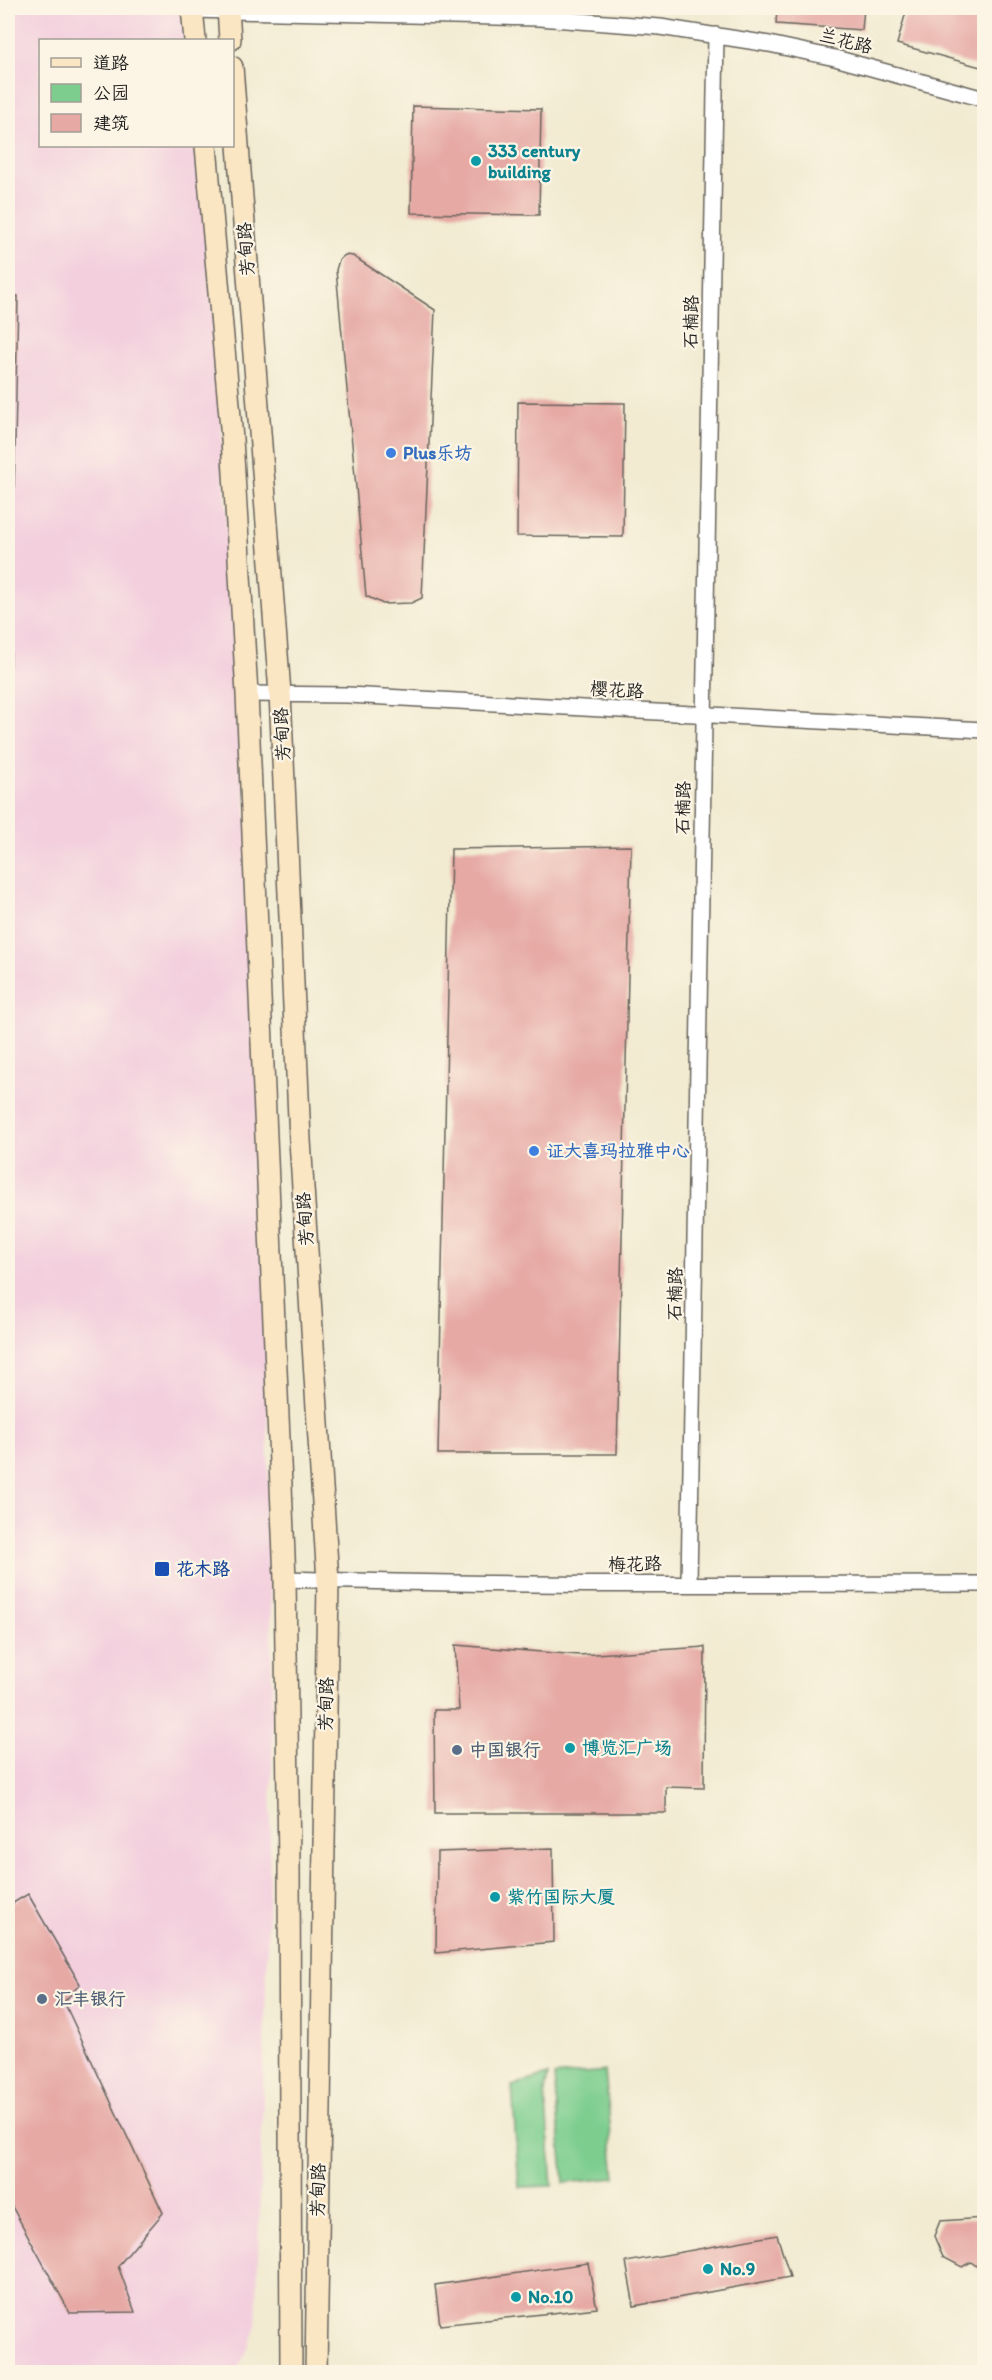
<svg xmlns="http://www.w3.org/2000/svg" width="992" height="2380" font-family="Itim,'LXGW WenKai TC',sans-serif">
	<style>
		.built { fill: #f3cfde }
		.green { fill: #7ccd8e; stroke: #4c7455; stroke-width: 1.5 }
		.building { fill: #e6a9a4 }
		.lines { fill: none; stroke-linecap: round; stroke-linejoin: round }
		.street-casing { stroke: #67645c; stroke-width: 18 }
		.secondary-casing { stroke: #67645c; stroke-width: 24 }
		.street { stroke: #fff; stroke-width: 15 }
		.secondary { stroke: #fbe6c4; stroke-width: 21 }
		.culture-dot { fill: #0f9aa8; stroke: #fcf5e5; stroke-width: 2 }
		.shop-dot { fill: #3f7fe0; stroke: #fcf5e5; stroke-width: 2 }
		.transit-dot { fill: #1a4fb4; stroke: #fcf5e5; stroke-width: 2 }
		.service-dot { fill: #5c6f8a; stroke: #fcf5e5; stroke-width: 2 }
		.labels { text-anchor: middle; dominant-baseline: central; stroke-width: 4.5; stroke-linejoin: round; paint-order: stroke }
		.street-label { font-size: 18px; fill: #1c1c1c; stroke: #fcf5e5 }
		.culture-label { font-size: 18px; font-weight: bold; fill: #0d838f; stroke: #fcf5e5; text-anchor: start }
		.shop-label { font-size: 18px; font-weight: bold; fill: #366cbe; stroke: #fcf5e5; text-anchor: start }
		.transit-label { font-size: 18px; font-weight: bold; fill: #164399; stroke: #fcf5e5; text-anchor: start }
		.service-label { font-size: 18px; font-weight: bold; fill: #4e5e75; stroke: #fcf5e5; text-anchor: start }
	</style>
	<rect width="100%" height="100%" fill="#fcf5e5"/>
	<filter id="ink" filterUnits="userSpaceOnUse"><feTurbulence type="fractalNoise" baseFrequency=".0167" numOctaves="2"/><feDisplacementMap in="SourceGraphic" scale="12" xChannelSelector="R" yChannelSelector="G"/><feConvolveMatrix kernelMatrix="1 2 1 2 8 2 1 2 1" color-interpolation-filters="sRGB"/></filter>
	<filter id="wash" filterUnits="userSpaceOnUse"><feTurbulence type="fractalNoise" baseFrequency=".008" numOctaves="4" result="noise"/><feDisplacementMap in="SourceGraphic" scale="24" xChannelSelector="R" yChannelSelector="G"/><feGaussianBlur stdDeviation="1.35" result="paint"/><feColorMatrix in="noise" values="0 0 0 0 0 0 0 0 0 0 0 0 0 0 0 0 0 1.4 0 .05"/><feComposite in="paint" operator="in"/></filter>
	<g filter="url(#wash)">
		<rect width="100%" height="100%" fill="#f2ebd2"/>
		<!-- built -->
		<path class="built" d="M 8,8 L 192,8 L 195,40 L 40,40 L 40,146 L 203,146 L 261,1040 L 273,1742 L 256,2330 L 237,2372 L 8,2372 Z"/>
		<!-- green -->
		<path class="green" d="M 605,2071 L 615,2178 L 564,2183 L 554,2076 Z
			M 548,2075 L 545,2091 L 552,2186 L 519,2187 L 512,2086 Z"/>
		<g id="blocks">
			<!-- building -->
			<path class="building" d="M 777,8 L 864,8 L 862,30 L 776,24 Z
				M 907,8 L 984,8 L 984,68 L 897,44 Z
				M 413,106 L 541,109 L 539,215 L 411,213 Z
				M 345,255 L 353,256 L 435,310 L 422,598 L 411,603 L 383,604 L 366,596 L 336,270 L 339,260 Z
				M 8,296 L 18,296 L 14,493 L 8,492 Z
				M 518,402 L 625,403 L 623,537 L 517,536 Z
				M 8,594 L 12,594 L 9,725 L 8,725 Z
				M 631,846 L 617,1454 L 438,1454 L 451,849 Z
				M 455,1645 L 579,1655 L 705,1647 L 704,1788 L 666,1787 L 666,1813 L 435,1813 L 434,1710 L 459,1710 Z
				M 553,1848 L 554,1942 L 436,1953 L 437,1852 Z
				M 28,1894 L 80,1984 L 64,2002 L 163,2213 L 118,2266 L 135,2312 L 70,2313 L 8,2199 L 8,1906 Z
				M 984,2218 L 984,2272 L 971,2262 L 962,2267 L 943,2257 L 934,2236 L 940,2221 Z
				M 777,2235 L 790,2277 L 634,2306 L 626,2262 Z
				M 588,2263 L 597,2308 L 440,2325 L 435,2285 Z"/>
		</g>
	</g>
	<g filter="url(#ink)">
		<use href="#blocks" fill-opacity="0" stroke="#67645c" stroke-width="1.5"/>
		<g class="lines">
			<defs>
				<path id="street" d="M 192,10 L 539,18 L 660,27 L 769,44 L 835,58 L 984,99
					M 247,694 L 348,695 L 984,730
					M 285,1579 C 518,1587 751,1584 984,1584
					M 689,1583 L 716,35"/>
				<path id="secondary" d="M 192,8 L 195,40
					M 228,8 L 230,40
					M 232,67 L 280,693 L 300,1140 L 328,1581 L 316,2372
					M 206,146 L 232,439 L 247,694 L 285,1579 L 289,1864 L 291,2372"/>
			</defs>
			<!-- street casing -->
			<use href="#street" class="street-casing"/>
			<!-- secondary casing -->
			<use href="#secondary" class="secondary-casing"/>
			<!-- street -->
			<use href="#street" class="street"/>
			<!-- secondary -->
			<use href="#secondary" class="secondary"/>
		</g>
	</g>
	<!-- markers -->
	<g class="culture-dot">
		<circle cx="476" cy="161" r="6"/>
		<circle cx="570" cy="1748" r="6"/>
		<circle cx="495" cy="1897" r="6"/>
		<circle cx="708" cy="2269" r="6"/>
		<circle cx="516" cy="2297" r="6"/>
	</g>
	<g class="shop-dot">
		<circle cx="391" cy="453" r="6"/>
		<circle cx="534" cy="1151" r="6"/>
	</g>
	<rect class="transit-dot" x="154" y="1561" width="16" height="16" rx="3"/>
	<g class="service-dot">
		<circle cx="457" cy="1750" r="6"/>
		<circle cx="42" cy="1999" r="6"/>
	</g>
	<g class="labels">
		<!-- street labels -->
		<g class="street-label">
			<text transform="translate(846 41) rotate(14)">兰花路</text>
			<text transform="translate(246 249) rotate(-94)">芳甸路</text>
			<text transform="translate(691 322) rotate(-89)">石楠路</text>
			<text transform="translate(617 690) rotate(3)">樱花路</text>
			<text transform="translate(282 734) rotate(-93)">芳甸路</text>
			<text transform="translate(683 808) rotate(-89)">石楠路</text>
			<text transform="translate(305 1219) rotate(-94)">芳甸路</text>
			<text transform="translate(675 1294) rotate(-89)">石楠路</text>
			<text transform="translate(635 1564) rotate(-1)">梅花路</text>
			<text transform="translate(326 1704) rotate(-89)">芳甸路</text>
			<text transform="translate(318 2190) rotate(-89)">芳甸路</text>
		</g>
		<!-- culture labels -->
		<g class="culture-label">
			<text x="488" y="151">333 century<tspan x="488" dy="21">building</tspan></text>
			<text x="582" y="1748">博览汇广场</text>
			<text x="507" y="1897">紫竹国际大厦</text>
			<text x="720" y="2269">No.9</text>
			<text x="528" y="2297">No.10</text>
		</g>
		<!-- shop labels -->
		<g class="shop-label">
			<text x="403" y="453">Plus乐坊</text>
			<text x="546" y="1151">证大喜玛拉雅中心</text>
		</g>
		<!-- transit labels -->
		<g class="transit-label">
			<text x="176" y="1569">花木路</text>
		</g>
		<!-- service labels -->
		<g class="service-label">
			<text x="469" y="1750">中国银行</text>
			<text x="54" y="1999">汇丰银行</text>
		</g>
	</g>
	<!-- margin -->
	<rect width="992" height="2380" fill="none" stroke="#fcf5e5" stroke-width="30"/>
	<!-- legend -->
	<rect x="39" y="39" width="195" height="108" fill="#fcf5e5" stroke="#a29e95" stroke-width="1.5"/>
	<rect x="51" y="58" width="30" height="9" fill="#fbe6c4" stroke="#a29e95" stroke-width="1.5"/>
	<text x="93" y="69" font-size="18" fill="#1c1c1c">道路</text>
	<rect x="51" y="84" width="30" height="18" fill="#7ccd8e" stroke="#a29e95" stroke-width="1.5"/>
	<text x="93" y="99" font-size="18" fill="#1c1c1c">公园</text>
	<rect x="51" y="114" width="30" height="18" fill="#e6a9a4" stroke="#a29e95" stroke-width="1.5"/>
	<text x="93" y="129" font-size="18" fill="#1c1c1c">建筑</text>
</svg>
